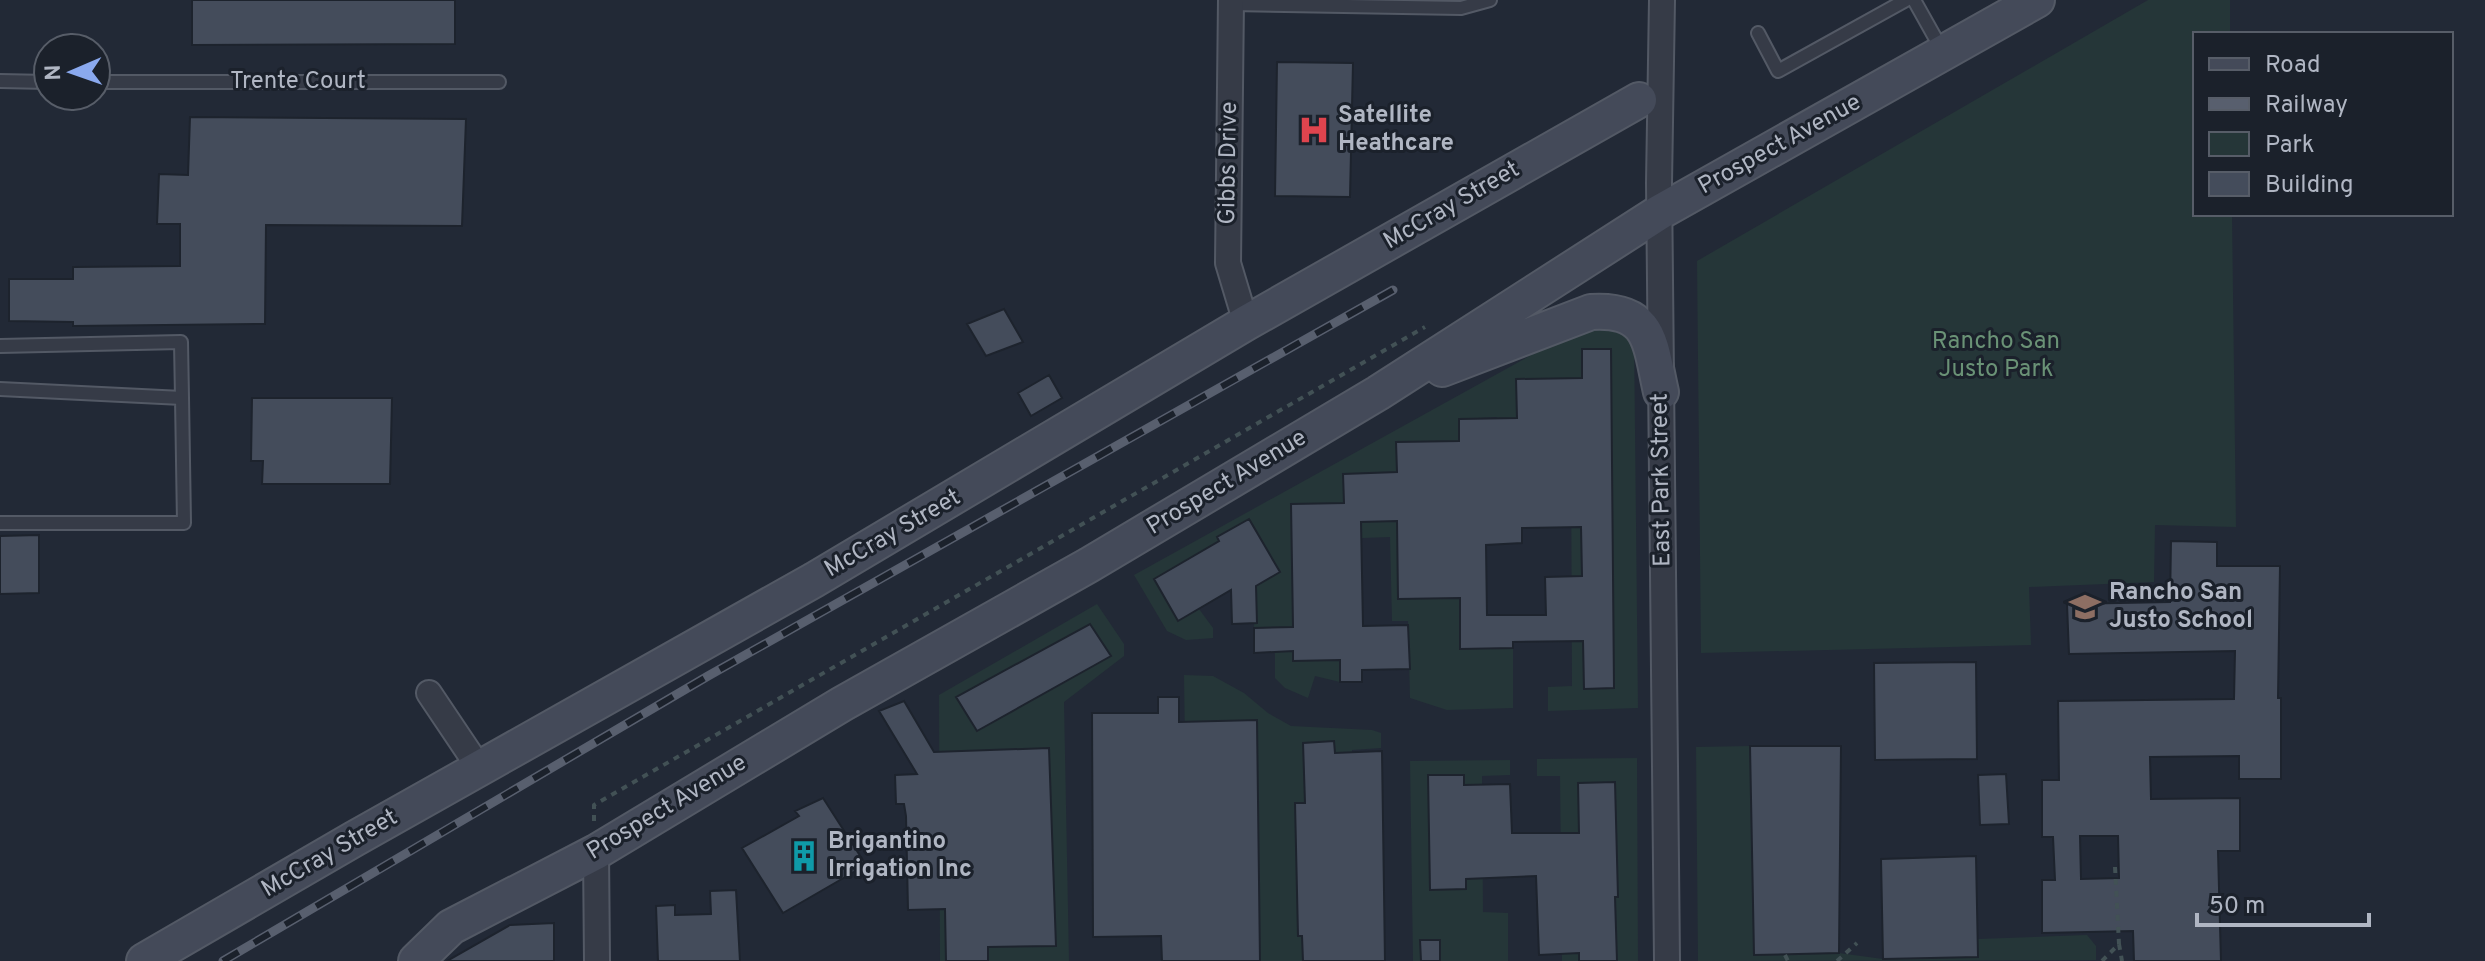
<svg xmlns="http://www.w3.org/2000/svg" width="2485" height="961" font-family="Overpass,sans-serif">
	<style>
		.green { fill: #253638 }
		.building { fill: #444c5b; stroke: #1d232d; stroke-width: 2; fill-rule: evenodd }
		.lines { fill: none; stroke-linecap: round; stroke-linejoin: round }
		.lane-casing { stroke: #535965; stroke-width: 16 }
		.street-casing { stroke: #535965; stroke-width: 28 }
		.secondary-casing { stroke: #535965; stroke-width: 38 }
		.path { stroke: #425155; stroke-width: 4; stroke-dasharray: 6 6; stroke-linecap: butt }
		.lane { stroke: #363b47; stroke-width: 12 }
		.street { stroke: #363b47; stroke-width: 24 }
		.secondary { stroke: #444a59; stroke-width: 34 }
		.rail-casing { stroke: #585f6e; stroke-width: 9 }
		.rail { stroke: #1b212b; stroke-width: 6; stroke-dasharray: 18; stroke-linecap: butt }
		.labels { text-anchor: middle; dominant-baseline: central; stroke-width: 6; stroke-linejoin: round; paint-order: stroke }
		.street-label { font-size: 24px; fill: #b0b6c3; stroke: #1b212b }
		.poi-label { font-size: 24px; font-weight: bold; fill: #b0b6c3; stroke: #1b212b; text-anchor: start }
		.park-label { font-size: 24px; fill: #6a9276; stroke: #1b212b }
	</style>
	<rect width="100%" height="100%" fill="#222936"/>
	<!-- green -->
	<path class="green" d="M 2148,0 L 2230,0 L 2230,34 L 2195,34 L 2195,214 L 2232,214 L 2236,527 L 2155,525 L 2154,582 L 2029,587 L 2031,645 L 1701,653 L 1697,261 Z
		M 1598,318 L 1634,336 L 1638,708 L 1548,711 L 1548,687 L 1572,686 L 1571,447 L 1498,448 L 1497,417 L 1459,419 L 1460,648 L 1513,648 L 1513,708 L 1447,710 L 1410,698 L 1408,621 L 1392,621 L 1390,537 L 1337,539 L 1340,682 L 1315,676 L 1308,698 L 1285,688 L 1275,678 L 1275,628 L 1254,628 L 1255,587 L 1280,572 L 1250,519 L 1217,537 L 1246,587 L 1209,547 L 1154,579 L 1178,621 L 1199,609 L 1213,628 L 1213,638 L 1186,640 L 1167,631 L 1134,575 Z
		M 1097,604 L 1124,644 L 1124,656 L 1064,702 L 1069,961 L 940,961 L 939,695 Z
		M 1184,675 L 1213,676 L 1244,693 L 1268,713 L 1291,726 L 1372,730 L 1381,733 L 1381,748 L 1352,750 L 1357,961 L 1188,961 Z
		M 1750,746 L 1754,955 L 1839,953 L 1883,959 L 1977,957 L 1978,939 L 2087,935 L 2096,946 L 2096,960 L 1698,961 L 1696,747 Z
		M 1637,758 L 1638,961 L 1562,961 L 1560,776 L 1537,776 L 1537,759 Z
		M 1510,760 L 1510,775 L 1482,776 L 1483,912 L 1508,913 L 1508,961 L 1413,961 L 1410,761 Z"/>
	<!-- building -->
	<path class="building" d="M 192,0 L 455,0 L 455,44 L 192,45 Z
		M 1277,62 L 1353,63 L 1350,197 L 1275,196 Z
		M 190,117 L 466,119 L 462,226 L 266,225 L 265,324 L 73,326 L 73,322 L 9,321 L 9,279 L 73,279 L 73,267 L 180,266 L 180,224 L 157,224 L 159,174 L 188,175 Z
		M 1004,309 L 1023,342 L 986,356 L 967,324 Z
		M 1582,349 L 1611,349 L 1614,688 L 1584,689 L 1583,641 L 1513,642 L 1513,648 L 1460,649 L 1460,598 L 1398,599 L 1397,521 L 1361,522 L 1363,626 L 1408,625 L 1410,669 L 1362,670 L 1362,682 L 1340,682 L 1340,660 L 1293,661 L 1293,651 L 1254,653 L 1254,628 L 1293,627 L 1291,504 L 1344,503 L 1343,474 L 1397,472 L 1396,442 L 1459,441 L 1459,419 L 1517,418 L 1516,379 L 1582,378 ZM 1581,527 L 1582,576 L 1545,577 L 1546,615 L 1487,615 L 1486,545 L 1522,543 L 1522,528 Z
		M 1049,375 L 1062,398 L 1031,416 L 1018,393 Z
		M 252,398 L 392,398 L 390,484 L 262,484 L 263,461 L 251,461 Z
		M 1249,519 L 1280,572 L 1256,586 L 1257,623 L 1232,624 L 1231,590 L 1178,621 L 1154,579 L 1219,541 L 1217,537 Z
		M 39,535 L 39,593 L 0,594 L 0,536 Z
		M 2171,541 L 2217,542 L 2217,566 L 2280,566 L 2278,698 L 2281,698 L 2281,779 L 2239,779 L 2239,756 L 2150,757 L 2151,799 L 2240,798 L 2240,851 L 2218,851 L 2221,961 L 2134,961 L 2133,931 L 2042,933 L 2042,880 L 2055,880 L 2053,837 L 2042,837 L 2042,780 L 2059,780 L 2058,701 L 2234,699 L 2235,651 L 2069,654 L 2067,604 L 2170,602 ZM 2080,836 L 2118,836 L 2119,878 L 2081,879 Z
		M 1090,624 L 1111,656 L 977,731 L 956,697 Z
		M 1976,662 L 1977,759 L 1875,760 L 1874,663 Z
		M 1158,697 L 1179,697 L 1179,722 L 1257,720 L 1260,961 L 1162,961 L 1161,936 L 1093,937 L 1092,713 L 1158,713 Z
		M 904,701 L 934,752 L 1049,748 L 1056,946 L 988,947 L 988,961 L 946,961 L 945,909 L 908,910 L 906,816 L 904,804 L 896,804 L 895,775 L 917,774 L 879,711 Z
		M 1334,741 L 1335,753 L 1382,751 L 1385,961 L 1303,961 L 1302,936 L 1298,936 L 1295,803 L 1305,803 L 1303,743 Z
		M 1750,746 L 1841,746 L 1839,953 L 1754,955 Z
		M 2006,774 L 2009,824 L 1980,825 L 1978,775 Z
		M 1428,775 L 1464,775 L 1464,785 L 1510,784 L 1512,833 L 1579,833 L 1578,783 L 1615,782 L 1618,897 L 1615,897 L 1617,961 L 1579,961 L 1579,953 L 1539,955 L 1536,876 L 1466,879 L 1466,889 L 1430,890 Z
		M 823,798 L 866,865 L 783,913 L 742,848 L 799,816 L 795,811 Z
		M 1976,856 L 1978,957 L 1883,959 L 1881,859 Z
		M 736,890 L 740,961 L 658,961 L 656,906 L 675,905 L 675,915 L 711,914 L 710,891 Z
		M 554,923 L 554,961 L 447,961 L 510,925 Z
		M 1420,940 L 1440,940 L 1440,961 L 1421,961 Z"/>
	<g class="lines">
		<defs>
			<path id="lane" d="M 1914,0 L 1942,50
				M 1231,4 L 1461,8 L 1490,0
				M 1758,33 L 1778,71 L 1906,0
				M 0,81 L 48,82
				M 96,82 L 499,82
				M 0,346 L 181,342 L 182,398
				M 0,389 L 182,398 L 184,523 L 0,523"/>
			<path id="street" d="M 1231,0 L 1228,263 L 1246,323
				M 1662,0 L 1659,183 L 1667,961
				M 429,693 L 480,769
				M 596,852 L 597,961"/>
			<path id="secondary" d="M 1442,369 L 1591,312 C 1652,308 1650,344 1661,392
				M 144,961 L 354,839 L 814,580 L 1246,323 L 1639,100
				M 416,961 L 451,927 L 596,852 L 842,704 L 1089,565 L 1378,393 L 1660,212 L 2037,0"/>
		</defs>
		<!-- lane casing -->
		<use href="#lane" class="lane-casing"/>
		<!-- street casing -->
		<use href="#street" class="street-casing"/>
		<!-- secondary casing -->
		<use href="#secondary" class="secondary-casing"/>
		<!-- path -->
		<path class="path" d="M 594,821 L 594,805 L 1425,327
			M 2115,867 L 2119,944
			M 1785,955 L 1788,961
			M 1837,961 L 1857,943
			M 2102,961 L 2119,944 L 2122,961"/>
		<!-- lane -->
		<use href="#lane" class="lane"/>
		<!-- street -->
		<use href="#street" class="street"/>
		<!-- secondary -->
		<use href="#secondary" class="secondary"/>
		<defs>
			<path id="rail" d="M 223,961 L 708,676 L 1393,290"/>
		</defs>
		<!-- rail casing -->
		<use href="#rail" class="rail-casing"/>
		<!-- rail -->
		<use href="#rail" class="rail"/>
	</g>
	<!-- icons -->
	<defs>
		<symbol id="hospital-bare" viewBox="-9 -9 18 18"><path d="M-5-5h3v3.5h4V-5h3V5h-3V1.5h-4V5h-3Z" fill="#e0444e" stroke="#1b212b" stroke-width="2.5" paint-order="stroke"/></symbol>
		<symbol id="school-bare" viewBox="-9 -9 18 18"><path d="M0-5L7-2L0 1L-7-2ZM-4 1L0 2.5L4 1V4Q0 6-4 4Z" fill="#8d6e63" stroke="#1b212b" stroke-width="2.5" paint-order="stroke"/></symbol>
		<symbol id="building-bare" viewBox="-9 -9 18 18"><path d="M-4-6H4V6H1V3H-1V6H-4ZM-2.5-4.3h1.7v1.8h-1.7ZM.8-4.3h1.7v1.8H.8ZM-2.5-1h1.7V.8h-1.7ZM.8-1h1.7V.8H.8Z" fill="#0f9aa8" stroke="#1b212b" stroke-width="2.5" paint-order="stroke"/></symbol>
	</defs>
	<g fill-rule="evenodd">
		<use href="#hospital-bare" x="1292" y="108" width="44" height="44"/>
		<use href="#school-bare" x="2063" y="585" width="44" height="44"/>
		<use href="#building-bare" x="782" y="834" width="44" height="44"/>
	</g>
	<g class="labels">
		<!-- street labels -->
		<g class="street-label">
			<text x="298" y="82">Trente Court</text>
			<text transform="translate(1780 145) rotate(-29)">Prospect Avenue</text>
			<text transform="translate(1229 163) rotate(-89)">Gibbs Drive</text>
			<text transform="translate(1452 206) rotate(-30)">McCray Street</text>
			<text transform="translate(1662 480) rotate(-91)">East Park Street</text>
			<text transform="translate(1227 483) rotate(-31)">Prospect Avenue</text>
			<text transform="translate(893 534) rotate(-30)">McCray Street</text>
			<text transform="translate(667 808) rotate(-31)">Prospect Avenue</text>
			<text transform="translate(330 854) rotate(-30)">McCray Street</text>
		</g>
		<!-- poi labels -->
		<g class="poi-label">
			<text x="1338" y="116">Satellite<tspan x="1338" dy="28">Heathcare</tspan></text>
			<text x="2109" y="593">Rancho San<tspan x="2109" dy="28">Justo School</tspan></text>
			<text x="828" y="842">Brigantino<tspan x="828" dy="28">Irrigation Inc</tspan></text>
		</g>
		<!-- park labels -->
		<g class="park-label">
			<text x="1996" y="342">Rancho San<tspan x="1996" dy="28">Justo Park</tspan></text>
		</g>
	</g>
	<!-- legend -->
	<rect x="2193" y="32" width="260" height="184" fill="#1b212b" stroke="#575d68" stroke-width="2"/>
	<rect x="2209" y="58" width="40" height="12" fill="#444a59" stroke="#575d68" stroke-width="2"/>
	<text x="2265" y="72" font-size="24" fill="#b0b6c3">Road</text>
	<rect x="2209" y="98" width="40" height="12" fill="#585f6e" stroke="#575d68" stroke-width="2"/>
	<text x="2265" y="112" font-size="24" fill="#b0b6c3">Railway</text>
	<rect x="2209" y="132" width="40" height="24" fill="#253638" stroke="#575d68" stroke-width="2"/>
	<text x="2265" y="152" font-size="24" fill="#b0b6c3">Park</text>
	<rect x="2209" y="172" width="40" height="24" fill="#444c5b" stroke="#575d68" stroke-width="2"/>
	<text x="2265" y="192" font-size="24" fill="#b0b6c3">Building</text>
	<!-- north arrow -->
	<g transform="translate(72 72) rotate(268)"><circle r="38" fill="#1b212b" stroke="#575d68" stroke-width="2"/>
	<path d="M0-6L14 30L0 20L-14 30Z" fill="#8aa9ee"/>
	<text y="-12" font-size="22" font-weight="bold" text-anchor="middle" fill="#b0b6c3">N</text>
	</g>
	<!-- scale -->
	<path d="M2197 913v12h172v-12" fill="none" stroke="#b0b6c3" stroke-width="4"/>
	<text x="2209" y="913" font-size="24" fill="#b0b6c3" stroke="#1b212b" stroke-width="6" paint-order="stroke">50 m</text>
</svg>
